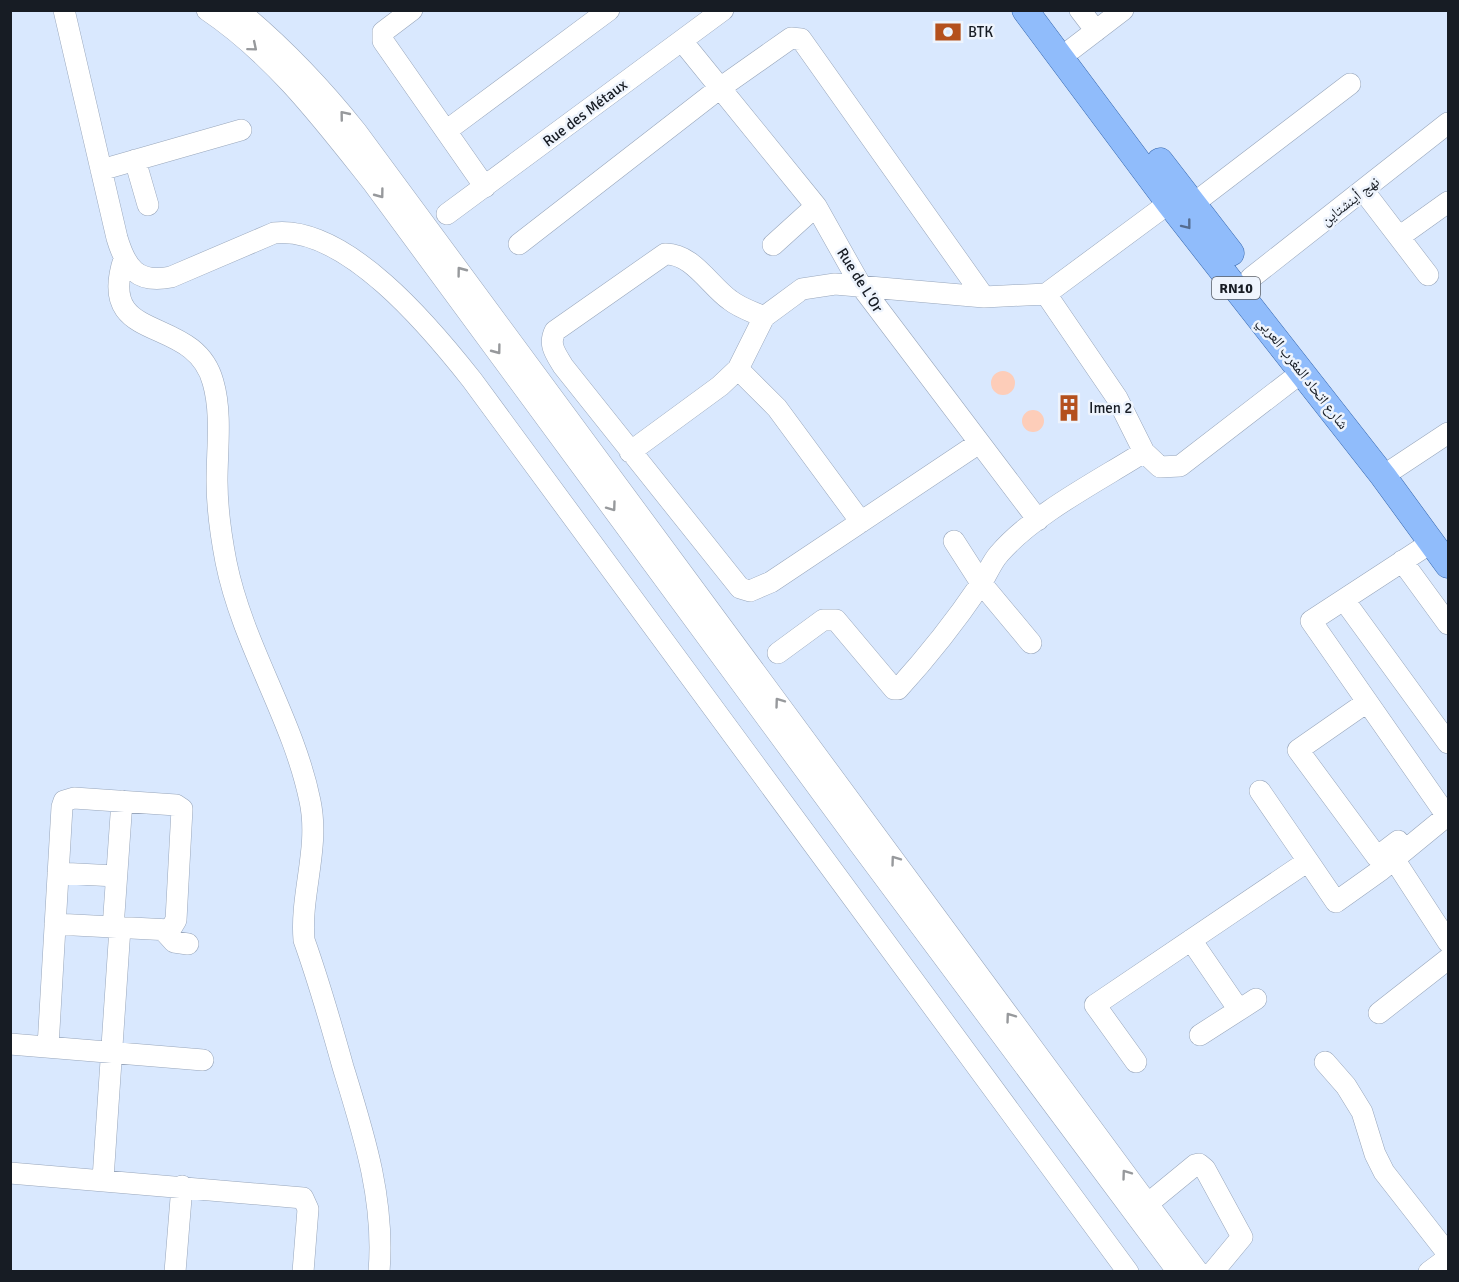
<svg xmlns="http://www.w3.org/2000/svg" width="1459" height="1282" font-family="Signika,'Noto Naskh Arabic',sans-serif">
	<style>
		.green { fill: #fdcdb9 }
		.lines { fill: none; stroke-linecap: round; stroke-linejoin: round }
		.minor-casing { stroke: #98a6bb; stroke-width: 22 }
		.major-casing { stroke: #3667ae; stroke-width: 27 }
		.minor { stroke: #fff; stroke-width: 21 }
		.major { stroke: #90bcfb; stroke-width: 26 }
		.oneway { stroke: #97999c }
		.oneway2 { stroke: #546c90 }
		.labels { text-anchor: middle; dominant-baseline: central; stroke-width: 5; stroke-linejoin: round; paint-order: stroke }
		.shield { fill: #eef4fd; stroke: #585d65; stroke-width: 1.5 }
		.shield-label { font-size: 14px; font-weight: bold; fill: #171c24 }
		.poi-label { font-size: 15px; fill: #171c24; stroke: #eef4fd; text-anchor: start }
		.street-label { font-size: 15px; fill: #171c24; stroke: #eef4fd }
	</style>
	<rect width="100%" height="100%" fill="#d9e8fe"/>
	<!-- green -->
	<path class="green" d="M991 383a12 12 0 1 1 24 0a12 12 0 1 1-24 0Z
		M1022 421a11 11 0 1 1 22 0a11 11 0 1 1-22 0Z"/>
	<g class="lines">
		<defs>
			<path id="minor" d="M 64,10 L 117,238 C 126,268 137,284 171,277 L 274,233 C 346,225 431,328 472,380 L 1128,1272
				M 207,10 C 275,56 323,120 373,183 L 860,845 L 1178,1272
				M 238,10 C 283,47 320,86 356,131 L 1198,1272
				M 412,10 L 383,32 L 383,41 L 485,187
				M 1080,10 L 1096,31
				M 682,41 L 816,206 L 861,286 L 1038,520
				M 1072,49 L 1123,10
				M 446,131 L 609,10
				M 135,160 L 148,205
				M 101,170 L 241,130
				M 1363,190 L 1428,275
				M 1193,204 L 1350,84
				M 447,214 L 723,10
				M 1399,237 L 1448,202
				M 519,244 L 720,88 L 791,38 L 801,39 L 984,297
				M 773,245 L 816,206
				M 124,259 C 95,347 194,312 213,382 C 222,413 217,449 217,481 C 217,509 221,536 226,562 C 243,646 293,718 310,801 C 320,848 300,894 304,940 C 319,982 331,1024 343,1067 C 364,1135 385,1200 379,1272
				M 1251,278 L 1448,123
				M 1046,294 L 1117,398 L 1144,452 L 1160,467 L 1180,466 L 1302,372
				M 764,317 C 753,312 740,308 730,300 C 710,286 692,253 665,254 L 555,331 C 548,345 556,354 563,366 L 740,588 L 750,591 L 771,582 L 979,443
				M 738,369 L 777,408 L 861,522
				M 630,452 L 720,386 L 738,369 L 764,317 L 802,289 L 835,284 L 984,297 L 1046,294 L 1169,203
				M 1383,476 L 1448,433
				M 954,541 L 981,583 L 1031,643
				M 1432,542 L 1311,621 L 1442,809
				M 1402,561 L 1448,624
				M 1344,600 L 1448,743
				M 778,653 L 823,620 L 836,620 L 894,689 L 898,689 C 928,656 955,622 980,585 C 987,575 991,563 999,554 C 1033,514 1100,480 1144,452
				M 1367,702 L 1298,750 L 1377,857 L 1398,841
				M 1260,791 L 1308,861
				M 1394,859 L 1448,942
				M 58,873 L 116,876
				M 113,928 L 122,801
				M 165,932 L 174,942 L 188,944
				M 1191,940 L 1239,1010 L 1200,1035
				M 1239,1010 L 1256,999
				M 1379,1013 L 1448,959
				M 10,1044 L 203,1060
				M 48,1047 L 62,807 L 64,801 L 74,798 L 176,805 L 182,809 L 176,920 L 170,930 L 55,924
				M 1136,1062 L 1095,1005 L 1308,861 L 1336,902 L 1381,870 L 1448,815
				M 1325,1062 L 1346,1086 L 1362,1112 L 1375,1154 L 1384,1172 L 1448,1254
				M 10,1173 L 303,1198 L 308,1209 L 303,1272
				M 103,1179 L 120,928
				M 1156,1197 L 1195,1165 L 1199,1164 L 1205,1169 L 1242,1237 L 1213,1272
				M 175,1272 L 182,1186
				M 1429,1272 L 1448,1258"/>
			<path id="major" d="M 1025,10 L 1169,203 L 1383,476 L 1448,565
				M 1160,161 L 1231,253"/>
		</defs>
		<!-- minor casing -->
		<use href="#minor" class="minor-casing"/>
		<!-- major casing -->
		<use href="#major" class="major-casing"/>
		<!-- minor -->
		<use href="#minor" class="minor"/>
		<!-- major -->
		<use href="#major" class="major"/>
	</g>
	<!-- one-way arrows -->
	<defs><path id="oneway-chevron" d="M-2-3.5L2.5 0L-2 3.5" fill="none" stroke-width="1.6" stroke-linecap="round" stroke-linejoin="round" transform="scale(1.5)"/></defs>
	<g class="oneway">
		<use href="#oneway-chevron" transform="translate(253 47) rotate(40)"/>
		<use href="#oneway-chevron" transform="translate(344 115) rotate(-129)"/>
		<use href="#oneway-chevron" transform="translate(380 194) rotate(53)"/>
		<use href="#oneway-chevron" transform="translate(461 271) rotate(-127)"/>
		<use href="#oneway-chevron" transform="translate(497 350) rotate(53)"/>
		<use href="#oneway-chevron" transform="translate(612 507) rotate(54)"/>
		<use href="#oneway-chevron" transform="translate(779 702) rotate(-126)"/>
		<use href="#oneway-chevron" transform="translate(895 860) rotate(-126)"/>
		<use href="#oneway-chevron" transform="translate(1010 1017) rotate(-126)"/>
		<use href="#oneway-chevron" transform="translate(1126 1174) rotate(-126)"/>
	</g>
	<use class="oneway2" href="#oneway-chevron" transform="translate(1187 225) rotate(52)"/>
	<!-- icons -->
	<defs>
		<symbol id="bank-bare" viewBox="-9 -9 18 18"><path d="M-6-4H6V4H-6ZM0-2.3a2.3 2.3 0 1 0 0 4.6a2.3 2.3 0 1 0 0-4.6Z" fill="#b4501d" stroke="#eef4fd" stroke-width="2.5" paint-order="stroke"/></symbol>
		<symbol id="building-bare" viewBox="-9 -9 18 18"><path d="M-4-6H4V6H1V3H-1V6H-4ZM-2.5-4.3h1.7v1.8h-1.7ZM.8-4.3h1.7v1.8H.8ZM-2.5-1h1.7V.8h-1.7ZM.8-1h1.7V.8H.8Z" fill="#b4501d" stroke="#eef4fd" stroke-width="2.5" paint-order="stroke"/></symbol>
	</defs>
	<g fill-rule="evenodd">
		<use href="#bank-bare" x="929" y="13" width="38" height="38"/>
		<use href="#building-bare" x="1050" y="389" width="38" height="38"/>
	</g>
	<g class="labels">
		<!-- shield labels -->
		<rect class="shield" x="1212" y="277" width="48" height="22" rx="4.5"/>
		<g class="shield-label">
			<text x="1236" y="288">RN10</text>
		</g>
		<!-- poi labels -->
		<g class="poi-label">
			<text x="968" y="32">BTK</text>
			<text x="1089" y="408">Imen 2</text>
		</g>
		<!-- street labels -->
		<g class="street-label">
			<text transform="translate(585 113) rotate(-37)">Rue des Métaux</text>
			<text transform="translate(1350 201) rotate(-38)">نهج أينشتاين</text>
			<text transform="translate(860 280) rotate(58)">Rue de L'Or</text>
			<text transform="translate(1303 373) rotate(52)">شارع اتحاد المغرب العربي</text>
		</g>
	</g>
	<!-- border -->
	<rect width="1459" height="1282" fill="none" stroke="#171c24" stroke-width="24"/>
</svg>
